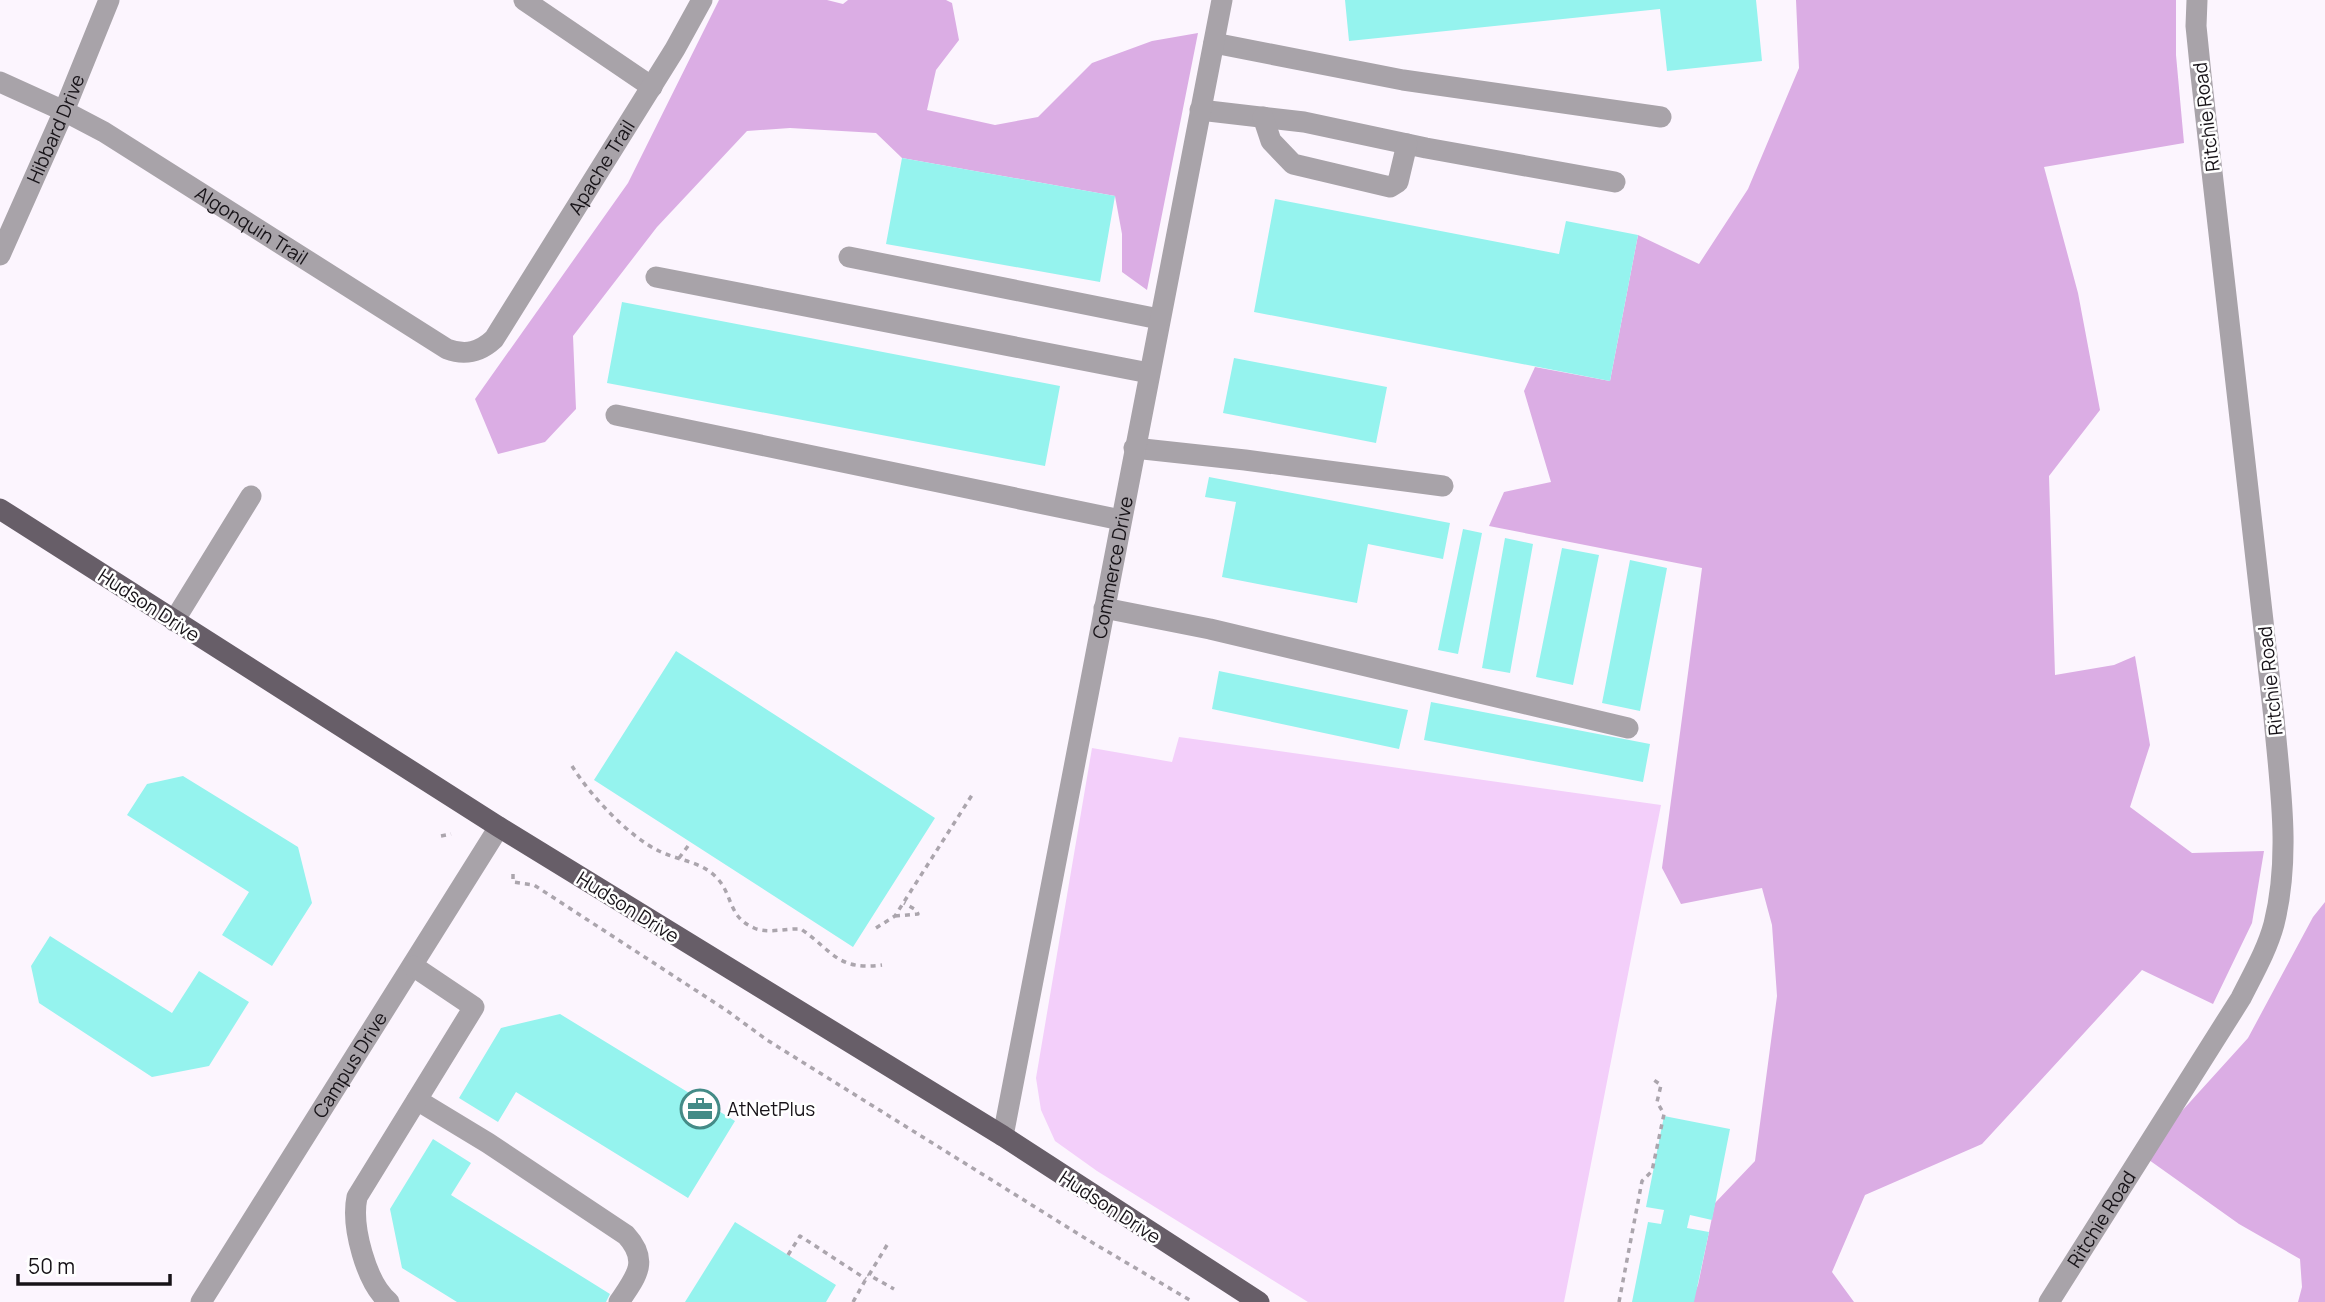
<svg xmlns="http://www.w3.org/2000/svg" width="2325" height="1302" font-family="Manrope,sans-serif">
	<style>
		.green { fill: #f3cffa }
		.forest { fill: #dbade4 }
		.building { fill: #95f3ee }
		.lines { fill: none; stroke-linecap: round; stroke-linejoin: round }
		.path { stroke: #aba5ad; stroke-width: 3.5; stroke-dasharray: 5 5; stroke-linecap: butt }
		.minor { stroke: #a8a3a9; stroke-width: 21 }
		.major { stroke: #675e68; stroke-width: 21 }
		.labels { text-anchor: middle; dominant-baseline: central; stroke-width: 5; stroke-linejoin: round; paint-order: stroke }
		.street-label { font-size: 19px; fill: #171318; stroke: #fff }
		.poi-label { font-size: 19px; fill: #171318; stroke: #fff; text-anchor: start }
	</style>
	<rect width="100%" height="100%" fill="#fcf5fe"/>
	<!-- green -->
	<path class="green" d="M 1179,737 L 1661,805 L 1564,1302 L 1308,1302 L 1097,1171 L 1055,1141 L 1041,1110 L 1036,1078 L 1092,748 L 1172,762 Z"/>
	<!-- forest -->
	<path class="forest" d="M 719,0 L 827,0 L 843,4 L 848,0 L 946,0 L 952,3 L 959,40 L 936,70 L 927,110 L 995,125 L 1038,117 L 1092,63 L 1152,41 L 1198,33 L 1147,290 L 1122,272 L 1122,234 L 1115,196 L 902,158 L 876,133 L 790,128 L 747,131 L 657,227 L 573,336 L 576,409 L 545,442 L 498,454 L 475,399 L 628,183 Z
		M 1796,0 L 2176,0 L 2176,55 L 2184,143 L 2044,167 L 2078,293 L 2100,410 L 2049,476 L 2055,675 L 2114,665 L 2135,656 L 2150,745 L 2130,807 L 2192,853 L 2264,851 L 2252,923 L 2213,1004 L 2142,970 L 1982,1144 L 1865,1195 L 1832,1272 L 1854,1302 L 1691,1302 L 1698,1285 L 1715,1203 L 1755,1161 L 1777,996 L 1772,925 L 1762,888 L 1681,904 L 1662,868 L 1702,568 L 1489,526 L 1504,492 L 1551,482 L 1524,391 L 1535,367 L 1610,381 L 1638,235 L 1699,264 L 1748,189 L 1799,68 Z
		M 2325,902 L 2325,1302 L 2298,1302 L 2302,1287 L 2300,1259 L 2239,1224 L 2142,1155 L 2248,1038 L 2313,917 Z"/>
	<!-- building -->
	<path class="building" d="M 1345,0 L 1756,0 L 1762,61 L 1667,71 L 1660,9 L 1349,41 Z
		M 902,158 L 1115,196 L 1100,282 L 886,244 Z
		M 1275,199 L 1559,254 L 1566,221 L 1638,235 L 1610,381 L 1254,312 Z
		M 622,302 L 1060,386 L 1045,466 L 607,383 Z
		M 1234,358 L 1387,387 L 1376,443 L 1223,413 Z
		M 1209,477 L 1450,523 L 1443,559 L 1368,544 L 1357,603 L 1222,577 L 1236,502 L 1205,497 Z
		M 1463,529 L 1482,533 L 1458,654 L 1438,650 Z
		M 1505,538 L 1533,544 L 1510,673 L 1482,668 Z
		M 1562,548 L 1599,555 L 1573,685 L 1536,677 Z
		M 1630,560 L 1667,568 L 1640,711 L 1602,703 Z
		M 676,651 L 935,818 L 853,947 L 594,780 Z
		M 1219,671 L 1408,710 L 1399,749 L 1212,709 Z
		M 1431,702 L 1650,744 L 1643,782 L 1424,740 Z
		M 183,776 L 298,847 L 312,903 L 272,966 L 222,935 L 249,892 L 127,815 L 147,784 Z
		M 50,936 L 172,1013 L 199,971 L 249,1002 L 209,1066 L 152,1077 L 39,1003 L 31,966 Z
		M 560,1014 L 735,1121 L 688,1198 L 516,1092 L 498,1122 L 459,1098 L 501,1028 Z
		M 1664,1116 L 1730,1129 L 1712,1220 L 1690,1215 L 1687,1228 L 1709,1232 L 1694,1302 L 1632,1302 L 1648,1222 L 1661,1224 L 1664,1210 L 1646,1207 Z
		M 433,1139 L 471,1163 L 451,1195 L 610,1294 L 606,1302 L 457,1302 L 402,1268 L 390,1209 Z
		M 735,1222 L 836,1285 L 826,1302 L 685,1302 Z"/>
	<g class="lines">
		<!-- path -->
		<path class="path" d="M 572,766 C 590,795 628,836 659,851 C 679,861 701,861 717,878 C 733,895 728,917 754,928 C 767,934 787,928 801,929 C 833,951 837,971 882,965
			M 441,836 L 451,834
			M 679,858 L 691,842
			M 513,874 L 513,882 L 534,885 L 726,1010 L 767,1040 L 1088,1240 L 1193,1302
			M 895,916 L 918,914 L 916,910 L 904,903
			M 876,928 L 895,916 L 972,795
			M 887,1245 L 869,1275 L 894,1289
			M 788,1255 L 800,1236 L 866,1279
			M 853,1302 L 866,1279
			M 1619,1302 L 1642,1181 L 1652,1171 L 1664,1114 L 1657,1102 L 1661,1085 L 1651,1078"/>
		<!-- minor -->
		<g class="minor">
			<path d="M 524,0 L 652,87"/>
			<path d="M 1214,43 L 1403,80 L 1661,117"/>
			<path id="s1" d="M 0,82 L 64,111 L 104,132 L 447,349 C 466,356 480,352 494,339 L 675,49 L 702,0"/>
			<path d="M 1200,110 L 1304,122 L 1426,148 L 1615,182"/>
			<path d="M 1263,117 L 1271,141 L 1293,164 L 1390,187 L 1398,182 L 1407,144"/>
			<path id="s2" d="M 0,255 L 64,111 L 109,0"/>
			<path d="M 849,257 L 1159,319"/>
			<path d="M 656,277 L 1149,373"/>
			<path d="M 616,415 L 1121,520"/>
			<path d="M 1134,448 L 1245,460 L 1443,486"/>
			<path d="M 1104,608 L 1210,629 L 1628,728"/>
			<path d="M 174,621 L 251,496"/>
			<path d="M 417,1100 L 488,1143 L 626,1235 C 650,1261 636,1277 619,1302"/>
			<path id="s3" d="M 1003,1136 L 1222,0"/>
			<path id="s4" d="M 201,1302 L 499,827"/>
			<path d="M 389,1302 C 366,1283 351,1226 357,1197 L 474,1007 L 413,966"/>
			<path id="s5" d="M 2049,1302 L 2241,998 C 2253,974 2267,950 2274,924 C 2291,856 2280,786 2274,718 L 2201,75 L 2196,26 L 2197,0"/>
		</g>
		<!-- major -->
		<path class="major" d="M 0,509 L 499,827 L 1003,1136 L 1259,1302"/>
	</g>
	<!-- icons -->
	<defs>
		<symbol id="office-ring" viewBox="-11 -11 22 22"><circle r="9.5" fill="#fff" stroke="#448b87" stroke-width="1.5"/><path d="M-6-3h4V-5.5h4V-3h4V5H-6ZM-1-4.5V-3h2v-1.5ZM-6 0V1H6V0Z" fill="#448b87"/></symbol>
	</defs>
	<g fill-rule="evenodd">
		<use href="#office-ring" x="678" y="1087" width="44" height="44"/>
	</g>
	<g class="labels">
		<!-- street labels -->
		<g class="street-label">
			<text transform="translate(2206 117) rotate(-97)">Ritchie Road</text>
			<text stroke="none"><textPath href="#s2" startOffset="138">Hibbard Drive</textPath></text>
			<text stroke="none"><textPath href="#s1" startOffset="775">Apache Trail</textPath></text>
			<text stroke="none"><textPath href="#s1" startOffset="290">Algonquin Trail</textPath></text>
			<text stroke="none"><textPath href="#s3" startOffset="579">Commerce Drive</textPath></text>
			<text transform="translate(149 605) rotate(33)">Hudson Drive</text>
			<text transform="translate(2270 681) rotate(-96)">Ritchie Road</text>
			<text transform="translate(628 907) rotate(32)">Hudson Drive</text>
			<text stroke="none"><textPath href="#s4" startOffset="280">Campus Drive</textPath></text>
			<text transform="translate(1110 1207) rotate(33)">Hudson Drive</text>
			<text stroke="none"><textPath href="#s5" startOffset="98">Ritchie Road</textPath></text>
		</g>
		<!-- poi labels -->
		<g class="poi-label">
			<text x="727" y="1109">AtNetPlus</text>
		</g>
	</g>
	<!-- scale -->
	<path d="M18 1274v10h152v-10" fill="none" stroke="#171318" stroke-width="3.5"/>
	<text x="28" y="1274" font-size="21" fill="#171318" stroke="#ffffff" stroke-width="5" paint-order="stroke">50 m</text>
</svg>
